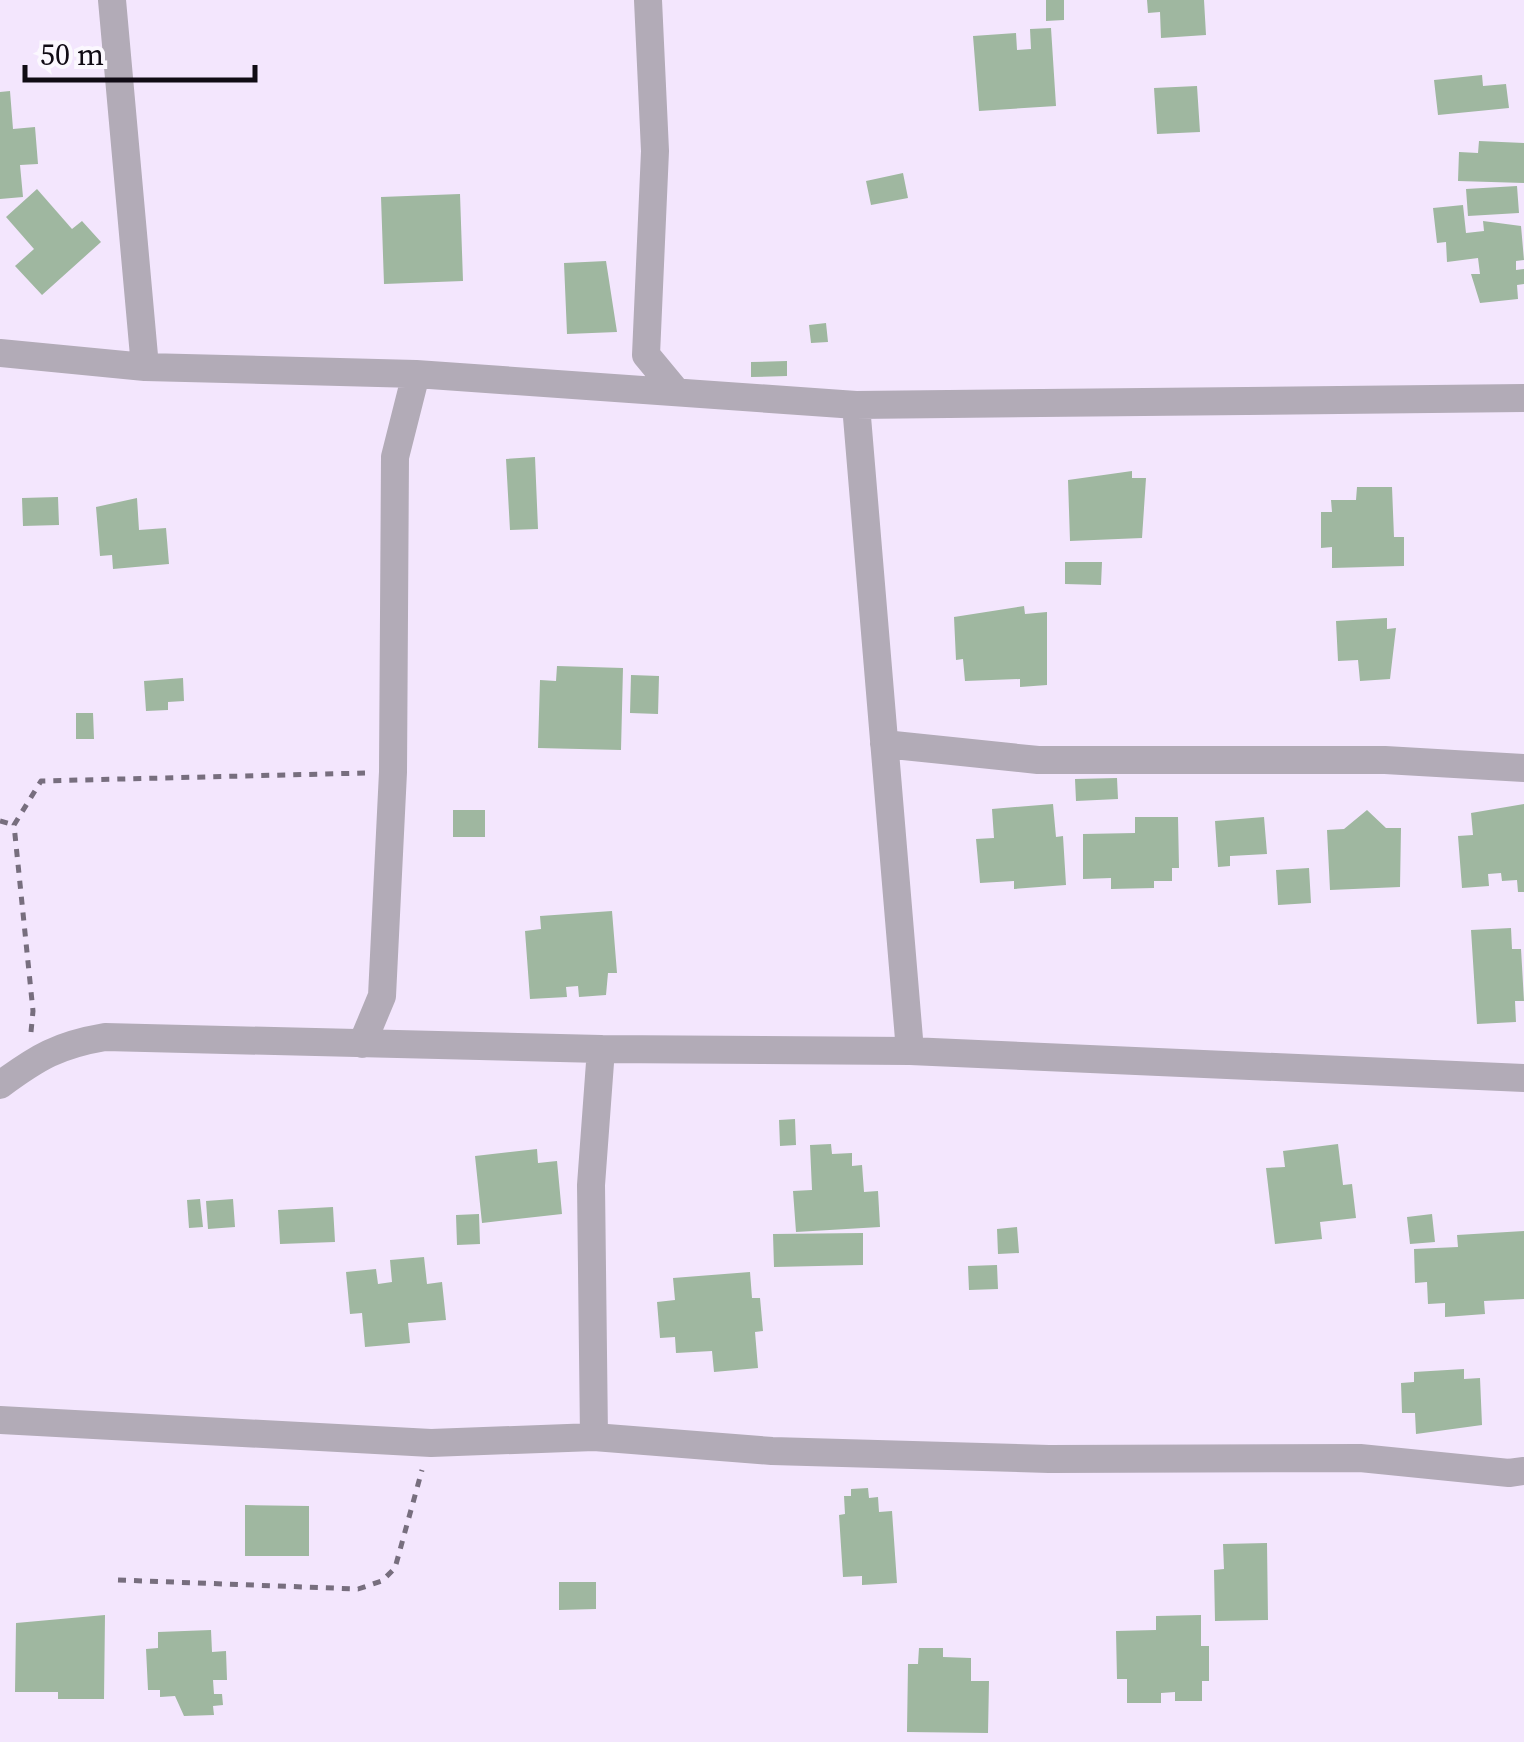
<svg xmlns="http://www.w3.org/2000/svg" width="1524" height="1742" font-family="'Source Serif 4',serif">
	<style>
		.building { fill: #9fb7a0 }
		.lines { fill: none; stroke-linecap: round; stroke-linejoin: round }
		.path { stroke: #776e7e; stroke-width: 5; stroke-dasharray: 8 8; stroke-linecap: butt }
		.street { stroke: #b2abb7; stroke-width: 28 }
	</style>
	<rect width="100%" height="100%" fill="#f3e6fd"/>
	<!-- building -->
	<path class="building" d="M 1046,0 L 1064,0 L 1064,20 L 1046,21 Z
		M 1147,0 L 1204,0 L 1206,35 L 1161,38 L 1160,12 L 1148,13 Z
		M 1051,28 L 1056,106 L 979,111 L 973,36 L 1016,33 L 1017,50 L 1031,49 L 1030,29 Z
		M 1482,75 L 1483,86 L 1506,84 L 1509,108 L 1438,115 L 1434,80 Z
		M 1197,86 L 1200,132 L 1157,134 L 1154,88 Z
		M 10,91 L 13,129 L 35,127 L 38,164 L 20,165 L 23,197 L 0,199 L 0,92 Z
		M 1479,141 L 1524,143 L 1524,183 L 1458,181 L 1459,152 L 1478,153 Z
		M 903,173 L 908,198 L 871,205 L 866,181 Z
		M 1517,186 L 1519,213 L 1468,216 L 1466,189 Z
		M 37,189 L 72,229 L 82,221 L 101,242 L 42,295 L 15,266 L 34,249 L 6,217 Z
		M 460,194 L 463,281 L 384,284 L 381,197 Z
		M 1463,205 L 1466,233 L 1484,231 L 1483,221 L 1521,226 L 1524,260 L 1516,261 L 1516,270 L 1524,269 L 1524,284 L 1517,285 L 1518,299 L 1480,303 L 1471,274 L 1480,274 L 1478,258 L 1447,262 L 1446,242 L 1437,243 L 1433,208 Z
		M 606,261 L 617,332 L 567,334 L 564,263 Z
		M 826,323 L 828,342 L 811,343 L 809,325 Z
		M 787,361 L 787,376 L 751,377 L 751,362 Z
		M 535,457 L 538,529 L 510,530 L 506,459 Z
		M 1132,471 L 1132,478 L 1146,478 L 1142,538 L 1070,541 L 1068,480 Z
		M 1357,487 L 1392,487 L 1394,537 L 1404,537 L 1404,566 L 1332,568 L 1332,547 L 1321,548 L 1321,512 L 1332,512 L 1331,500 L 1356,500 Z
		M 58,497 L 59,525 L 23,526 L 22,498 Z
		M 137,498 L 139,530 L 166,528 L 169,564 L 113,569 L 112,555 L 100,556 L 96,507 Z
		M 1065,562 L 1102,562 L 1101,585 L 1065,584 Z
		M 1024,606 L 1025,614 L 1047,612 L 1047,685 L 1020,687 L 1020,679 L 965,681 L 963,659 L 956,660 L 954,617 Z
		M 1387,618 L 1387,629 L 1396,628 L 1390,679 L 1360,681 L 1358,660 L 1338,661 L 1336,621 Z
		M 557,666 L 623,668 L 621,750 L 538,748 L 540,680 L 556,681 Z
		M 631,675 L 659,676 L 658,714 L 630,713 Z
		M 183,678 L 184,701 L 168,702 L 168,710 L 146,711 L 144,681 Z
		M 76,713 L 93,713 L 94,739 L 76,739 Z
		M 1117,778 L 1118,799 L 1076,801 L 1075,779 Z
		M 1053,804 L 1056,837 L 1063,836 L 1066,885 L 1014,889 L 1014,881 L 980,883 L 976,839 L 994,838 L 992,809 Z
		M 1524,804 L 1524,892 L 1518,892 L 1517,880 L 1502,881 L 1501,873 L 1488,874 L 1489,886 L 1462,888 L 1458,836 L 1473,835 L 1471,813 Z
		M 453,810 L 485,810 L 485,837 L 453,837 Z
		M 1367,810 L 1386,828 L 1401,828 L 1400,887 L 1330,890 L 1327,830 L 1344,829 Z
		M 1135,817 L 1178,817 L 1179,868 L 1172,868 L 1172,881 L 1154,881 L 1154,888 L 1111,889 L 1111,878 L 1083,879 L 1083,834 L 1135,833 Z
		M 1264,817 L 1267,854 L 1230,856 L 1230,866 L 1218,867 L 1215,821 Z
		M 1309,868 L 1311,903 L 1278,905 L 1276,870 Z
		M 612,911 L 617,973 L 608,973 L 606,995 L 579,997 L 578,986 L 566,987 L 567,997 L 530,999 L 525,931 L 541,929 L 540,916 Z
		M 1511,928 L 1512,949 L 1521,949 L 1524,1001 L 1515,1001 L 1516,1022 L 1477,1024 L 1471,930 Z
		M 795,1119 L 796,1145 L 780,1146 L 779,1120 Z
		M 831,1144 L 832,1154 L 852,1153 L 852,1166 L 862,1165 L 864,1192 L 878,1191 L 880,1227 L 796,1232 L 793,1191 L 812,1190 L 810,1145 Z
		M 1338,1144 L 1343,1185 L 1352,1184 L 1356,1218 L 1320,1222 L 1322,1239 L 1275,1244 L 1266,1168 L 1285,1167 L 1283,1151 Z
		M 537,1149 L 538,1163 L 557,1161 L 562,1214 L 482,1223 L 475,1156 Z
		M 200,1199 L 203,1227 L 189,1228 L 187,1200 Z
		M 233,1199 L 235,1227 L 208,1229 L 206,1201 Z
		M 333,1207 L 335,1242 L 280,1244 L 278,1210 Z
		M 479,1214 L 480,1244 L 457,1245 L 456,1215 Z
		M 1432,1214 L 1435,1242 L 1410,1244 L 1407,1217 Z
		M 1017,1227 L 1019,1253 L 998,1254 L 997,1229 Z
		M 1524,1231 L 1524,1299 L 1484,1301 L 1485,1314 L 1445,1317 L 1445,1303 L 1428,1304 L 1427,1282 L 1415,1283 L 1414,1249 L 1458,1247 L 1457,1235 Z
		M 863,1233 L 863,1265 L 774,1267 L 773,1234 Z
		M 424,1257 L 427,1284 L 442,1282 L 446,1320 L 408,1323 L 410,1343 L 365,1347 L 362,1313 L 350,1314 L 346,1272 L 376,1269 L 378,1284 L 392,1282 L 390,1260 Z
		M 997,1265 L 998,1289 L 969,1290 L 968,1266 Z
		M 750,1272 L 752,1298 L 760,1298 L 763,1331 L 755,1332 L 758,1368 L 714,1372 L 712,1351 L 676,1353 L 675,1337 L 660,1338 L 657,1302 L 675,1300 L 673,1278 Z
		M 1464,1369 L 1464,1379 L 1480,1378 L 1482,1425 L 1416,1434 L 1415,1413 L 1402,1413 L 1401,1383 L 1414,1382 L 1414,1372 Z
		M 868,1488 L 869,1498 L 878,1497 L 879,1512 L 892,1511 L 897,1583 L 862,1585 L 862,1576 L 843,1577 L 839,1515 L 845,1514 L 844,1496 L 851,1496 L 851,1489 Z
		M 245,1505 L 309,1506 L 309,1556 L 245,1556 Z
		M 1267,1543 L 1268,1620 L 1215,1621 L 1214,1570 L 1224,1569 L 1223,1544 Z
		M 559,1582 L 596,1582 L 596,1609 L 559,1610 Z
		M 105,1615 L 104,1699 L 58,1699 L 58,1692 L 15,1692 L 16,1623 Z
		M 1201,1615 L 1201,1646 L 1209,1646 L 1209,1681 L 1202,1681 L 1202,1701 L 1175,1701 L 1175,1692 L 1161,1693 L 1161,1703 L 1127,1703 L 1127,1679 L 1117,1679 L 1116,1631 L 1156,1630 L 1156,1616 Z
		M 211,1630 L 212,1652 L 226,1651 L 227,1680 L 213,1680 L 214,1694 L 222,1694 L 223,1705 L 213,1706 L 214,1715 L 184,1716 L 175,1696 L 160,1697 L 160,1690 L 148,1690 L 146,1649 L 158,1648 L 158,1632 Z
		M 919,1648 L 943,1648 L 943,1657 L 971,1658 L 971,1681 L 989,1681 L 988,1733 L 907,1732 L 908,1664 L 918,1664 Z"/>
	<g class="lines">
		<!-- path -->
		<path class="path" d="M 0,821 L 14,825
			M 31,1032 L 33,1011 L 14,825 L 41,781 L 365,773
			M 118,1580 L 358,1589 L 382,1581 L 395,1568 L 422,1470"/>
		<!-- street -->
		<path class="street" d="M 112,0 L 145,367
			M 648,0 L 655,151 L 646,355 L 675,390
			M 0,353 L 145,367 L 416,374 L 856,405 L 1524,398
			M 856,405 L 910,1051
			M 884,744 L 1038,760 L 1385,760 L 1524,768
			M 362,1044 L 382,996 L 393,772 L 395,457 L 416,374
			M 0,1085 C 38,1057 58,1045 105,1037 L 601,1049 L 910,1051 L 1524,1078
			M 0,1420 L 431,1443 L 594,1437 L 772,1451 L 1049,1459 L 1360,1458 L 1509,1473 L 1524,1471
			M 594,1437 L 591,1185 L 601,1049"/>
	</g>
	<!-- scale -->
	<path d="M25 65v15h230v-15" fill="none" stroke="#100b14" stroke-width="5"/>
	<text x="40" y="65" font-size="30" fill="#100b14" stroke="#fbf8fe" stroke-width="8" paint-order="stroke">50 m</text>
</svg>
